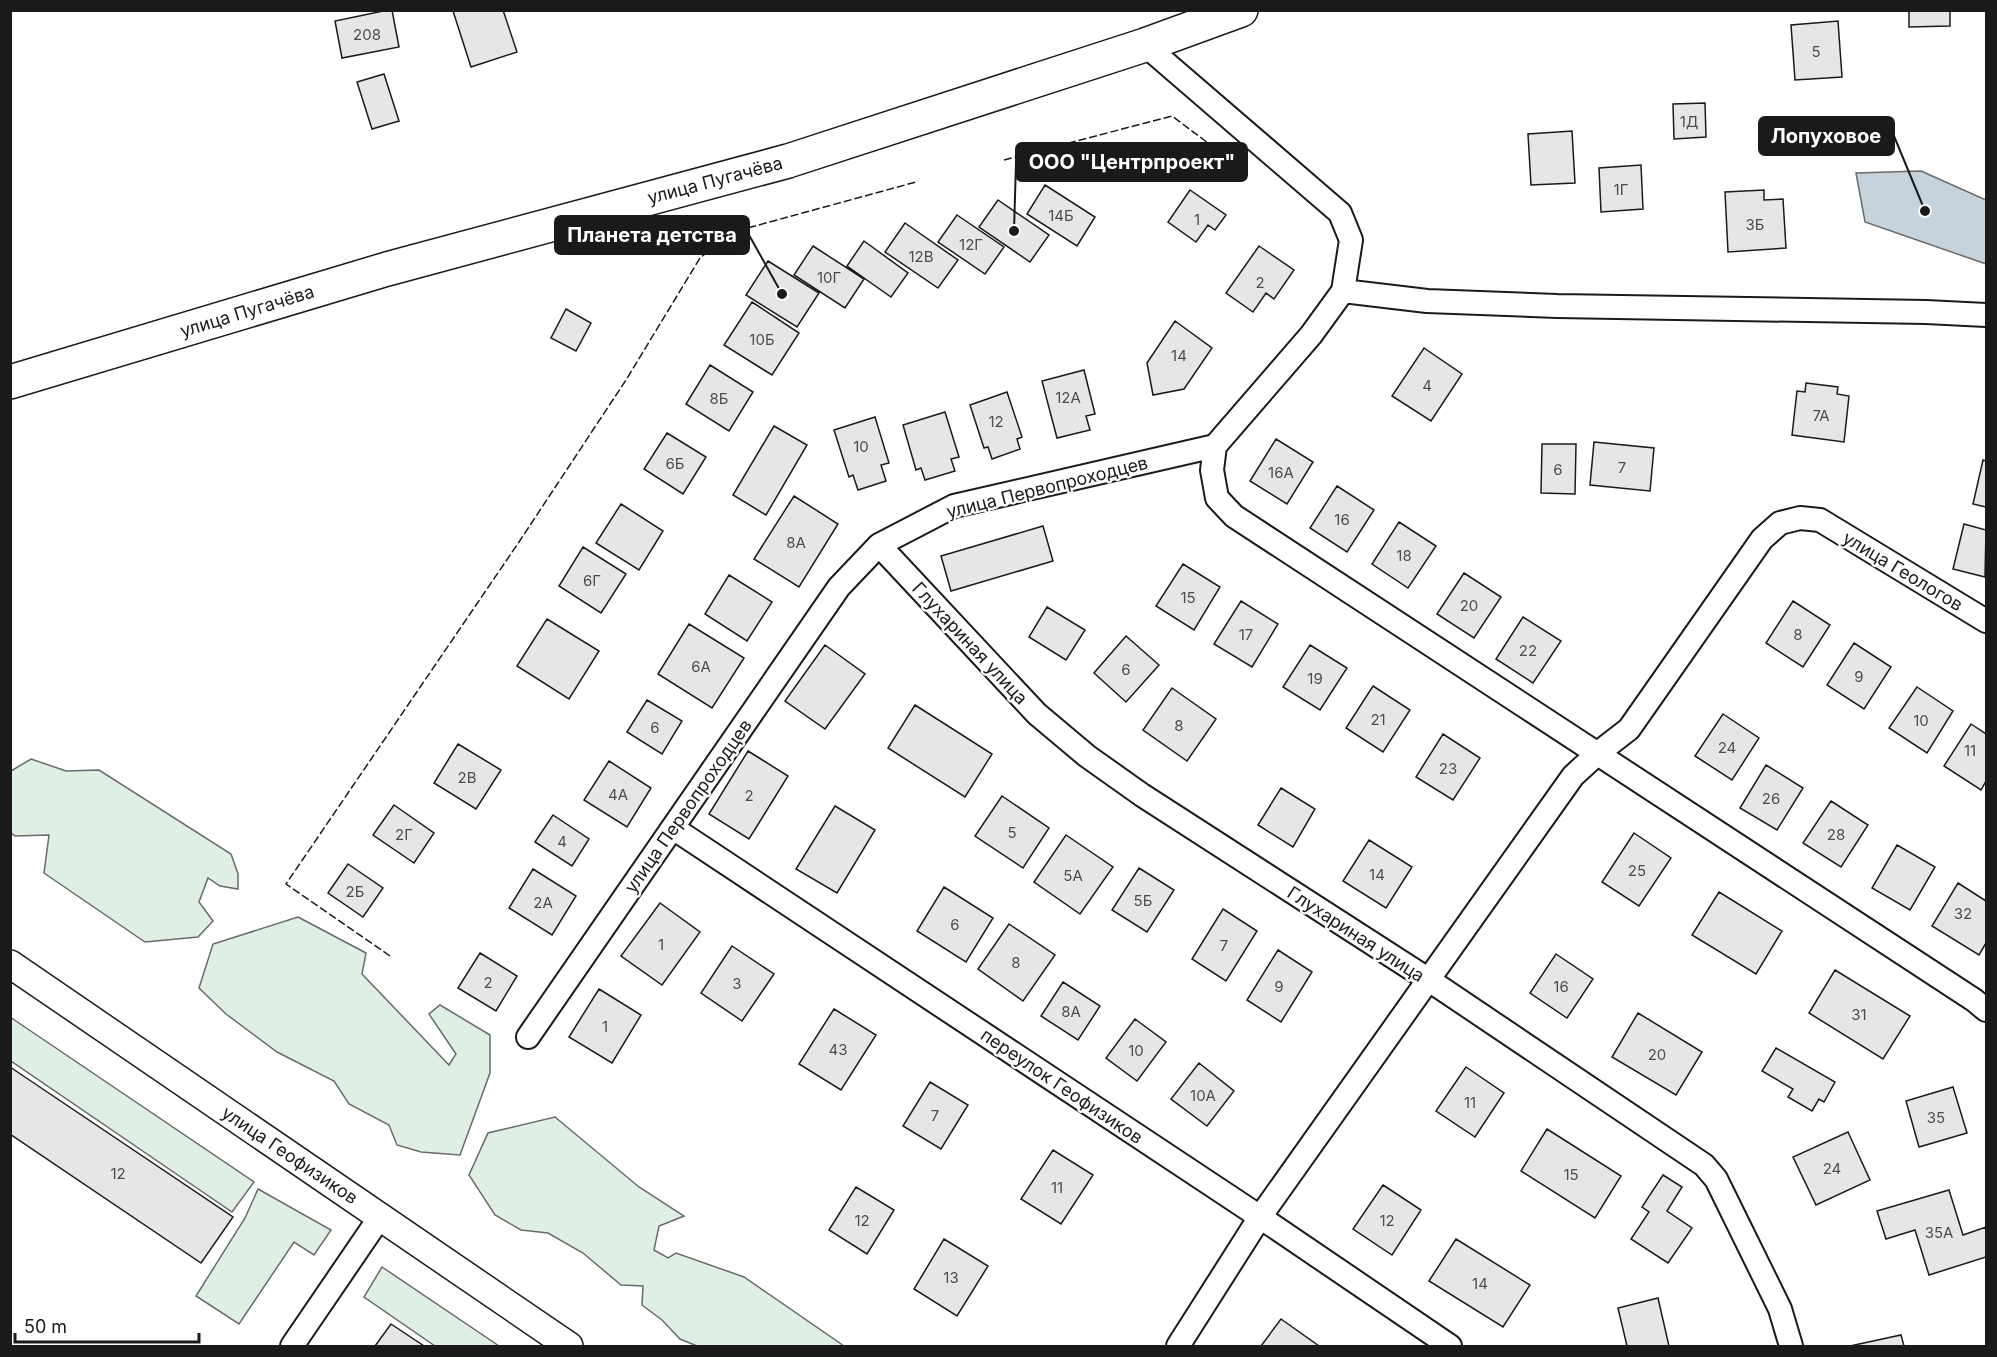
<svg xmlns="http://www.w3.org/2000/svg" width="1997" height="1357" font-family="Inter,sans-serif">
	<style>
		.green { fill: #e0efe3; stroke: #6a6a6a; stroke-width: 1.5 }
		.water { fill: #c6d2dc; stroke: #6a6a6a; stroke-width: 1.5 }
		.building { fill: #e6e6e6; stroke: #1a1a1a; stroke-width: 1.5 }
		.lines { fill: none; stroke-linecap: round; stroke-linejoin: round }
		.minor-casing { stroke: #1a1a1a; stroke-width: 26 }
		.tertiary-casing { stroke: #1a1a1a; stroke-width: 30 }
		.primary-casing { stroke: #1a1a1a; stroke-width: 36 }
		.minor { stroke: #fff; stroke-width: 22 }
		.tertiary { stroke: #fff; stroke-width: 27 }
		.primary { stroke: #fff; stroke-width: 33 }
		.fence { stroke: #1a1a1a; stroke-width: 1.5; stroke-dasharray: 8 3; stroke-linecap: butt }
		.labels { text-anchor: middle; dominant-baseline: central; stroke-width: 4.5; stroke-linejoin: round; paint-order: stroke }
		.number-label { font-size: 15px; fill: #4d4d4d }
		.street-label { font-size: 18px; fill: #1a1a1a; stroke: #fff }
		.leader { fill: none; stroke: #1a1a1a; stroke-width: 2 }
		.callout-dot { fill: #1a1a1a; stroke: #fff; stroke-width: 2 }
		.callout { fill: #1a1a1a; stroke: #1a1a1a; stroke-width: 2 }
		.callout-label { font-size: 20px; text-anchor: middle; font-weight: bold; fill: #fff }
	</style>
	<rect width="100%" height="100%" fill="#fff"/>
	<!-- green -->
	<path class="green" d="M 31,759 L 66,771 L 99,770 L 231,854 L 238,874 L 238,889 L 220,886 L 208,878 L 199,902 L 213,921 L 198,937 L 145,942 L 44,873 L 49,835 L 15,836 L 11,833 L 11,771 Z
		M 298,917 L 366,953 L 362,974 L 449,1065 L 456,1054 L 429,1014 L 440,1005 L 490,1035 L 490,1073 L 460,1155 L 421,1152 L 397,1145 L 389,1125 L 349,1104 L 334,1081 L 277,1052 L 226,1014 L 199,988 L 213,944 Z
		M 10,1017 L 254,1182 L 232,1212 L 11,1061 Z
		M 555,1117 L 639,1187 L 684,1216 L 659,1226 L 654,1250 L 668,1258 L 676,1253 L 744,1277 L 844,1346 L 697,1346 L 680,1339 L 662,1320 L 642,1305 L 643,1286 L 621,1285 L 583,1253 L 548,1233 L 521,1230 L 495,1215 L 469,1175 L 488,1133 Z
		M 258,1189 L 331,1230 L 314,1255 L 294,1242 L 239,1324 L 196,1296 L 245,1218 Z
		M 382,1267 L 499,1346 L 435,1346 L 364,1297 Z"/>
	<!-- water -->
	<path class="water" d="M 1921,171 L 1986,200 L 1986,264 L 1865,222 L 1856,173 Z"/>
	<!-- building -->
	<path class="building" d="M 388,10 L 392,10 L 399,47 L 342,58 L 335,21 Z
		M 456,10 L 503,10 L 517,52 L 471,67 L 453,11 Z
		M 1909,10 L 1950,10 L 1950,26 L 1909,27 Z
		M 1838,21 L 1842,77 L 1795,80 L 1791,25 Z
		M 384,74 L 399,121 L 372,129 L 357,82 Z
		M 1705,103 L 1706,137 L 1674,139 L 1673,104 Z
		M 1572,131 L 1575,183 L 1531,185 L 1528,134 Z
		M 1641,165 L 1643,209 L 1601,212 L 1599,168 Z
		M 1045,185 L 1095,217 L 1077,246 L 1027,214 Z
		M 1190,190 L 1226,215 L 1215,230 L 1208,225 L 1196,242 L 1168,222 Z
		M 1764,190 L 1764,200 L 1783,199 L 1786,248 L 1728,252 L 1725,192 Z
		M 998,200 L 1049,235 L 1030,262 L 979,227 Z
		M 957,215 L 1004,247 L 985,274 L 938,242 Z
		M 905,223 L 958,260 L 938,288 L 885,252 Z
		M 864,241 L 908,273 L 891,297 L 847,266 Z
		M 813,246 L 864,279 L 845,308 L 794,275 Z
		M 1259,246 L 1294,270 L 1274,299 L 1266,293 L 1253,312 L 1226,293 Z
		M 768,261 L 819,293 L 797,327 L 746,295 Z
		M 752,302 L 799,333 L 772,375 L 724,345 Z
		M 566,309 L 591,323 L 576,351 L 551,338 Z
		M 1175,321 L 1212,348 L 1184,389 L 1153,395 L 1147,363 Z
		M 1424,348 L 1462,374 L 1431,421 L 1392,396 Z
		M 710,365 L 753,392 L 729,431 L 686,404 Z
		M 1084,370 L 1095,414 L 1086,416 L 1090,430 L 1057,438 L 1042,381 Z
		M 1806,383 L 1838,387 L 1837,394 L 1849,396 L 1844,442 L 1792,435 L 1797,391 L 1805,392 Z
		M 1007,392 L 1022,437 L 1017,439 L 1020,449 L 992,459 L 988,447 L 984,448 L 970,405 Z
		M 945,412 L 959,457 L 951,459 L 955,471 L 925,480 L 921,468 L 916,470 L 903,425 Z
		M 875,417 L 889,463 L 881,465 L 886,481 L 858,490 L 853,475 L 849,477 L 834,430 Z
		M 774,426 L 807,445 L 766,515 L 733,495 Z
		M 667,433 L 706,457 L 683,494 L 644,469 Z
		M 1276,439 L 1313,462 L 1287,504 L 1250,481 Z
		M 1594,442 L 1654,448 L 1650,491 L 1590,485 Z
		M 1542,444 L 1576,444 L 1575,494 L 1541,493 Z
		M 1983,460 L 1986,461 L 1986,507 L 1973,504 Z
		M 1337,486 L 1374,510 L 1347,552 L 1310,528 Z
		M 794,496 L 838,524 L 799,587 L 754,559 Z
		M 621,504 L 663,531 L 639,570 L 596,543 Z
		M 1399,522 L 1436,546 L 1408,588 L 1372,564 Z
		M 1964,524 L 1986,530 L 1985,577 L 1953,569 Z
		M 1043,526 L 1053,561 L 951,591 L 941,556 Z
		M 583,547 L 626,574 L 601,613 L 559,586 Z
		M 1183,564 L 1220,587 L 1194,630 L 1156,606 Z
		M 1464,573 L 1501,597 L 1474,638 L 1437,614 Z
		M 729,575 L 772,602 L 747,641 L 705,614 Z
		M 1241,601 L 1278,624 L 1252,667 L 1214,644 Z
		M 1793,601 L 1830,625 L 1803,667 L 1766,643 Z
		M 1047,607 L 1085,630 L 1066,660 L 1029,637 Z
		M 1523,617 L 1561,641 L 1533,683 L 1496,659 Z
		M 547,619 L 599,651 L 569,699 L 517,666 Z
		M 689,624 L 744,658 L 712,708 L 658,674 Z
		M 1126,636 L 1159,665 L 1126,702 L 1094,673 Z
		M 1854,643 L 1891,667 L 1864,709 L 1827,685 Z
		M 825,645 L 865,674 L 825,729 L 785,701 Z
		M 1310,645 L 1347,668 L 1320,710 L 1283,687 Z
		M 1373,686 L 1410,710 L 1383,752 L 1346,728 Z
		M 1917,687 L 1953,711 L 1927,753 L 1889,728 Z
		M 1172,688 L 1216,719 L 1187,761 L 1143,730 Z
		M 647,700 L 682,721 L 662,754 L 627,732 Z
		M 915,705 L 992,754 L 965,797 L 888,748 Z
		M 1723,714 L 1759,738 L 1732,780 L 1695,756 Z
		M 1971,724 L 1986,734 L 1986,781 L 1981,790 L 1944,766 Z
		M 1443,734 L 1480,758 L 1453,800 L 1416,777 Z
		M 458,744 L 501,770 L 476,809 L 434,783 Z
		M 748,751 L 788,776 L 749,839 L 709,814 Z
		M 609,761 L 651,788 L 627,827 L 584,800 Z
		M 1766,765 L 1803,788 L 1777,830 L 1740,808 Z
		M 1281,788 L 1315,809 L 1293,847 L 1258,825 Z
		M 1002,796 L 1049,828 L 1023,868 L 975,836 Z
		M 1831,801 L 1868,825 L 1841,867 L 1803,843 Z
		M 394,805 L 434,833 L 414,863 L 373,835 Z
		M 835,806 L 875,830 L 837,893 L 796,869 Z
		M 553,815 L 589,839 L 572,866 L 535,842 Z
		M 1634,833 L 1671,858 L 1639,906 L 1602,882 Z
		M 1066,835 L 1113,867 L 1080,914 L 1034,882 Z
		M 1369,840 L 1412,867 L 1386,908 L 1343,881 Z
		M 1897,845 L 1935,867 L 1910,910 L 1872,888 Z
		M 348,864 L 383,888 L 363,917 L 328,893 Z
		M 1139,868 L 1174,890 L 1147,932 L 1112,910 Z
		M 533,869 L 576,896 L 552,935 L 509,908 Z
		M 1958,883 L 1986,901 L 1986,943 L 1979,955 L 1932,926 Z
		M 944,887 L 993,918 L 966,962 L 917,931 Z
		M 1719,892 L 1782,931 L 1756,974 L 1692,935 Z
		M 660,903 L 700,932 L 662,985 L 621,956 Z
		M 1223,909 L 1257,931 L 1226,981 L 1192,959 Z
		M 1009,924 L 1055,955 L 1023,1001 L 978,969 Z
		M 732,946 L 774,974 L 742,1021 L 701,993 Z
		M 1278,950 L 1312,972 L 1281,1022 L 1247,1000 Z
		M 480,953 L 517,976 L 496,1011 L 458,988 Z
		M 1556,954 L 1593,979 L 1567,1018 L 1530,993 Z
		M 1835,970 L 1910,1016 L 1883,1059 L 1809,1013 Z
		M 1063,982 L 1100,1006 L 1078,1040 L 1041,1016 Z
		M 599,989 L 641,1015 L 612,1063 L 569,1037 Z
		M 834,1009 L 876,1035 L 841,1090 L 799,1064 Z
		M 1638,1013 L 1702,1052 L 1676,1095 L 1612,1057 Z
		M 1135,1019 L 1166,1042 L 1137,1081 L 1106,1058 Z
		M 1776,1048 L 1835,1082 L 1824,1102 L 1819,1099 L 1812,1111 L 1788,1097 L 1793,1089 L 1762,1071 Z
		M 1199,1063 L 1234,1091 L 1207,1126 L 1171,1099 Z
		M 10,1067 L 233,1217 L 201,1263 L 10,1134 Z
		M 1466,1067 L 1504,1093 L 1475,1137 L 1436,1111 Z
		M 930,1082 L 968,1105 L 941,1149 L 903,1126 Z
		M 1953,1087 L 1967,1133 L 1919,1147 L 1906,1101 Z
		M 1547,1129 L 1621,1176 L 1595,1218 L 1521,1171 Z
		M 1848,1132 L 1870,1180 L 1816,1205 L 1793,1157 Z
		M 1053,1150 L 1093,1175 L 1061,1224 L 1021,1199 Z
		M 1663,1175 L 1682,1187 L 1667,1211 L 1692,1228 L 1668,1263 L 1631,1239 L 1649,1212 L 1642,1207 Z
		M 1383,1185 L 1421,1210 L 1392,1255 L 1353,1229 Z
		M 856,1187 L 894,1210 L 867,1254 L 829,1230 Z
		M 1949,1190 L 1963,1235 L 1986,1227 L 1986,1257 L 1929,1275 L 1915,1230 L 1886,1239 L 1877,1211 Z
		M 944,1239 L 988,1266 L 957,1316 L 914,1289 Z
		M 1456,1239 L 1530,1285 L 1503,1327 L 1429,1281 Z
		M 1658,1298 L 1669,1346 L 1627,1346 L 1618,1308 Z
		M 1281,1319 L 1319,1346 L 1261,1346 Z
		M 391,1324 L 424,1346 L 375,1346 Z
		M 1901,1335 L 1904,1346 L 1850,1346 Z"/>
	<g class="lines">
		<defs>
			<path id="minor" d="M 1343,291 L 1427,301 L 1557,306 L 1926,312 L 1986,315
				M 1215,446 L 1212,470 L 1217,498 L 1234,516 L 1974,1000 L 1986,1010
				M 879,545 L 1037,714 L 1087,756 L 1142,795 L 1429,980 L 1704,1165 L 1716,1179 L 1780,1309 L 1791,1346
				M 673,828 L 1260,1217 L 1450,1346
				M 528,1037 L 839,587 L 879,545 L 954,506 L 1215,446 L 1311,335 L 1343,291 L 1351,240 L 1340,213 L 1145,45
				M 292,1346 L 380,1217
				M 1178,1346 L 1260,1217 L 1573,776 L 1598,753 L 1629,729 L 1762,539 L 1780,523 L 1800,518 L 1820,520 L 1986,621"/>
			<path id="tertiary" d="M 10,964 L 569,1346"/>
			<path id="primary" d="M 10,382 L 387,269 L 788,161 L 1145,45 L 1241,10"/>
		</defs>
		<!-- minor casing -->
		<use href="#minor" class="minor-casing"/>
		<!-- tertiary casing -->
		<use href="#tertiary" class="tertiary-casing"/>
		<!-- primary casing -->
		<use href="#primary" class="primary-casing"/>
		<!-- minor -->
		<use href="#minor" class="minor"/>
		<!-- tertiary -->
		<use href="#tertiary" class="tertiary"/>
		<!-- primary -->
		<use href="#primary" class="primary"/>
		<!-- fence -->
		<path class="fence" d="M 1004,160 L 1172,116 L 1236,164
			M 390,956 L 286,884 L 519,542 L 626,380 L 700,258 L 733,232 L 916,182"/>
	</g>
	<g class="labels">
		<!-- number labels -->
		<g class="number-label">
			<text x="367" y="34">208</text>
			<text x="1816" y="51">5</text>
			<text x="1689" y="121">1Д</text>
			<text x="1621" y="189">1Г</text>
			<text x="1061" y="215">14Б</text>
			<text x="1197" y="219">1</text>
			<text x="1755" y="224">3Б</text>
			<text x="971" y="244">12Г</text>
			<text x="921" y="256">12В</text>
			<text x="829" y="277">10Г</text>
			<text x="1260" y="282">2</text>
			<text x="762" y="339">10Б</text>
			<text x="1179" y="355">14</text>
			<text x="1427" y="385">4</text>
			<text x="1068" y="397">12А</text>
			<text x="719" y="398">8Б</text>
			<text x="1821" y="415">7А</text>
			<text x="996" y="421">12</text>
			<text x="861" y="446">10</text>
			<text x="675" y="463">6Б</text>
			<text x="1622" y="467">7</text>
			<text x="1558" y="469">6</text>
			<text x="1281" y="472">16А</text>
			<text x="1342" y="519">16</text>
			<text x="796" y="542">8А</text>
			<text x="1404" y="555">18</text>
			<text x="592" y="580">6Г</text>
			<text x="1188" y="597">15</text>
			<text x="1469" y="605">20</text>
			<text x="1246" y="634">17</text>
			<text x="1798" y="634">8</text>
			<text x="1528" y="650">22</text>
			<text x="701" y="666">6А</text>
			<text x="1126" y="669">6</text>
			<text x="1859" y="676">9</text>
			<text x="1315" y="678">19</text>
			<text x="1378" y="719">21</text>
			<text x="1921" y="720">10</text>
			<text x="1179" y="725">8</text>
			<text x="655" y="727">6</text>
			<text x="1727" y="747">24</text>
			<text x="1970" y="750">11</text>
			<text x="1448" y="768">23</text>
			<text x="467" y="777">2В</text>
			<text x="618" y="794">4А</text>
			<text x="749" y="795">2</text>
			<text x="1771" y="798">26</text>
			<text x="1012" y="832">5</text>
			<text x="404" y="834">2Г</text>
			<text x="1836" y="834">28</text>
			<text x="562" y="841">4</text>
			<text x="1637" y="870">25</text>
			<text x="1377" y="874">14</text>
			<text x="1073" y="875">5А</text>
			<text x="355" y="891">2Б</text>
			<text x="1143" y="900">5Б</text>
			<text x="543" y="902">2А</text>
			<text x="1963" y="913">32</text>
			<text x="955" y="924">6</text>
			<text x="661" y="944">1</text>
			<text x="1224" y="945">7</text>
			<text x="1016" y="962">8</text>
			<text x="488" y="982">2</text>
			<text x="737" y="983">3</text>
			<text x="1279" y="986">9</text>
			<text x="1561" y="986">16</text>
			<text x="1071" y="1011">8А</text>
			<text x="1859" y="1014">31</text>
			<text x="605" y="1026">1</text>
			<text x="838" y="1049">43</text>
			<text x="1136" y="1050">10</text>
			<text x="1657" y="1054">20</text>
			<text x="1203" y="1095">10А</text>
			<text x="1470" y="1102">11</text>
			<text x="935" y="1115">7</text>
			<text x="1936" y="1117">35</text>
			<text x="1832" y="1168">24</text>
			<text x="118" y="1173">12</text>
			<text x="1571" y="1174">15</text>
			<text x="1057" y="1187">11</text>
			<text x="862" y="1220">12</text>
			<text x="1387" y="1220">12</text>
			<text x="1939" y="1232">35А</text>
			<text x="951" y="1277">13</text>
			<text x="1480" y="1283">14</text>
		</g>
		<!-- street labels -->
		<g class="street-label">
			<text transform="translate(715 180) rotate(-15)">улица Пугачёва</text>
			<text transform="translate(247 311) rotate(-17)">улица Пугачёва</text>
			<text transform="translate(1047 487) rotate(-14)">улица Первопроходцев</text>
			<text transform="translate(1903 571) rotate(31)">улица Геологов</text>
			<text transform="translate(970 643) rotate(47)">Глухариная улица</text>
			<text transform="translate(688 806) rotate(-55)">улица Первопроходцев</text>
			<text transform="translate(1356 934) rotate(33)">Глухариная улица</text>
			<text transform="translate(1062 1086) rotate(34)">переулок Геофизиков</text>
			<text transform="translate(290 1155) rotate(34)">улица Геофизиков</text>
		</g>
	</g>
	<!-- callouts -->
	<path class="leader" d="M1925 211L1894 136M1014 231L1016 162M782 294L749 235"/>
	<g class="callout-dot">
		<circle cx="1925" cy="211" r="6"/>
		<circle cx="1014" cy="231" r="6"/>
		<circle cx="782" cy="294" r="6"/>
	</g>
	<g class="callout">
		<rect x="1759" y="117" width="135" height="38" rx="6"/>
		<rect x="1016" y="143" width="231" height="38" rx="6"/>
		<rect x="555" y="216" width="194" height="38" rx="6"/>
	</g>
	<g class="callout-label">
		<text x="1826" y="143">Лопуховое</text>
		<text x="1132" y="169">ООО "Центрпроект"</text>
		<text x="652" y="242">Планета детства</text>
	</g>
	<!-- border -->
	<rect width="1997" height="1357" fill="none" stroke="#1a1a1a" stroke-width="24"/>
	<!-- scale -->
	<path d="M15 1333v9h184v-9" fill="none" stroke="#1a1a1a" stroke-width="3"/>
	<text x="24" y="1333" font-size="18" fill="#1a1a1a" stroke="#ffffff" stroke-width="4.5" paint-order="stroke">50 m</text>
</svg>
